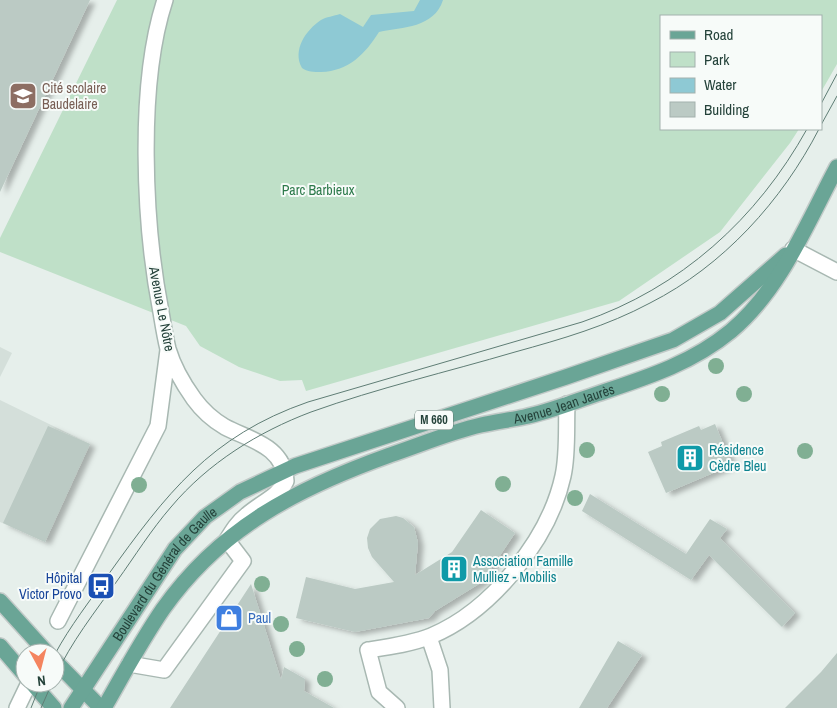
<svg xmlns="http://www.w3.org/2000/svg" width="837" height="708" font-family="'Archivo Narrow',sans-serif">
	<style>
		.built { fill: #d4dfda }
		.green { fill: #bfe0c8 }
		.water { fill: #8ec9d4 }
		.building { fill: #bbcac4; filter: url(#shadow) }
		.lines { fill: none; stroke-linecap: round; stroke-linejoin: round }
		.minor-casing { stroke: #a8b8b2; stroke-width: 18 }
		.major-casing { stroke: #c2cac8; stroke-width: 18 }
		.minor { stroke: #fff; stroke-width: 15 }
		.major { stroke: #6aa596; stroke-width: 15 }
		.tram { stroke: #5f7d75; stroke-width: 1 }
		.tree { fill: #80af93 }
		.labels { text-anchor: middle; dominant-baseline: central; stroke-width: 4; stroke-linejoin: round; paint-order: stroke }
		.shield { fill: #f7fbf9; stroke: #637a73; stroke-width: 1 }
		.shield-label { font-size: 12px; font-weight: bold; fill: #24423a }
		.education-label { font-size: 14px; fill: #785e54; stroke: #f7fbf9; text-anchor: start }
		.park-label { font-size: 14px; fill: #2d7a4b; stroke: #f7fbf9 }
		.street-label { font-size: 14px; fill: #24423a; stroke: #f7fbf9 }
		.culture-label { font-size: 14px; fill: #0d838f; stroke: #f7fbf9; text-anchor: start }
		.transit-label { font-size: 14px; fill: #164399; stroke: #f7fbf9; text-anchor: end }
		.shop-label { font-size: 14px; fill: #366cbe; stroke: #f7fbf9; text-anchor: start }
	</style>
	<defs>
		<filter id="shadow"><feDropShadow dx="5.5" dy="3" stdDeviation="2.5" flood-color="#0004"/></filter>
	</defs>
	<rect width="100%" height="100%" fill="#e6efeb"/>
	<!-- built -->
	<path class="built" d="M 0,347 L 12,353 L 0,377 Z
		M 0,400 L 90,444 L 45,542 L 0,522 Z"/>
	<!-- green -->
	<path class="green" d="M 117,0 L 837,0 L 837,64 L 821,92 L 821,16 L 661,16 L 661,129 L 799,129 L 790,143 L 720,232 L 619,301 L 306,391 L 302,380 L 280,381 L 239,367 L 200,346 L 186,326 L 0,252 L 0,238 Z"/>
	<!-- water -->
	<path class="water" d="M 420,0 L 443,0 C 434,28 403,27 379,32 C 365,54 349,71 321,72 C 314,72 307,72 302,68 C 292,50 306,30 321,20 C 326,17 334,16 340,14 L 363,27 L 371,15 L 414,11 Z"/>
	<!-- building -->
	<path class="building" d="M 0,0 L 90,0 L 0,192 Z
		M 715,424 L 732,465 L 666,493 L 648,452 L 662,446 L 661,442 L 699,426 L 701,430 Z
		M 48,426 L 90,444 L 45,542 L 3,523 Z
		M 590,494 L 686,554 L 710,519 L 727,529 L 720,538 L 795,613 L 782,627 L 709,555 L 691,580 L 582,511 Z
		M 481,510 L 515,533 L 482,582 L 435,611 L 429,618 L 355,632 L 296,618 L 306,577 L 355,589 L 394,582 L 372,557 L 368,548 L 367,538 L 370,529 L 380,519 L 396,516 L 403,518 L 414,527 L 418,543 L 415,575 L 452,552 Z
		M 251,584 L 281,680 L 284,667 L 305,679 L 304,691 L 334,708 L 170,708 Z
		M 618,641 L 642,655 L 607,708 L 579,708 Z
		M 837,653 L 837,708 L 785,708 L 821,672 Z"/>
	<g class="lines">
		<defs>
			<path id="minor" d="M 793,249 L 837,272
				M 58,621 L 158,426 L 168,350
				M 429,637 L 440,670 L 442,708
				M 129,664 L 164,670 L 243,561 L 227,540 C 233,530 238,522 247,515 C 259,504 279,496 286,481 C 284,446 250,440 225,427 C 213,420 202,410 194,399 C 184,385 173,366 168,349 C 165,337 163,324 161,312 C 144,225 137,85 165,0
				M 17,708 L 29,683
				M 397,708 L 379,692 L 368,650 C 388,647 411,644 431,636 C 491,611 549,540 563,476 C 568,454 566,427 567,404"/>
			<g id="major">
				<path d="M 0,601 L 47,653"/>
				<path d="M 0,646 L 25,675"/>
				<path d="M 55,661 L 101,708"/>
				<path d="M 32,683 L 54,708"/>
				<path id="s1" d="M 71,708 L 175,549 L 205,517 L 240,492 L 295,466 L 566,377 L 673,340 L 720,313 L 786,255"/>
				<path id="s2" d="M 104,708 C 123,675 141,641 163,609 C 221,527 298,488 390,455 C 420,445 450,432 481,425 C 495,422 509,420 524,417 C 548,412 573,402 597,394 C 645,378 691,364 731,331 C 781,289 807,223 837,167"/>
			</g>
		</defs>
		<!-- minor casing -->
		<use href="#minor" class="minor-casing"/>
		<!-- major casing -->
		<use href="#major" class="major-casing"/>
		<!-- minor -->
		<use href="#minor" class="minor"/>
		<!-- major -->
		<use href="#major" class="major"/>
		<!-- tram -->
		<path class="tram" d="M 821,104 L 837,74
			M 821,125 L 837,96
			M 55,654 C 70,626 90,601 108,575 C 166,494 210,436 308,402 L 582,322 C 681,288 757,219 807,129
			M 55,677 C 71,642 95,612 117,581 C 135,556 151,530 171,507 C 208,463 258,432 311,412 C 378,388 447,372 515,352 C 562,339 607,326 650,303 C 723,266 782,201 819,129
			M 31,708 L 41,683
			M 41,708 L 52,683"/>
	</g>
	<!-- trees -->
	<g class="tree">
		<circle cx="716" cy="366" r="8"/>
		<circle cx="662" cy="394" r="8"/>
		<circle cx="744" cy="394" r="8"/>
		<circle cx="587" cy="450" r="8"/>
		<circle cx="805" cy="451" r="8"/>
		<circle cx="503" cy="484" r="8"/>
		<circle cx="139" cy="485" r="8"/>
		<circle cx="575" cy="498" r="8"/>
		<circle cx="262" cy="584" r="8"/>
		<circle cx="281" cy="624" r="8"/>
		<circle cx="297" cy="649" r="8"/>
		<circle cx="325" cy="679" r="8"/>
	</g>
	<!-- icons -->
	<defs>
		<symbol id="school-square" viewBox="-11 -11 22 22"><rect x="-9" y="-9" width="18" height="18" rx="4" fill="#8d6e63" stroke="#f7fbf9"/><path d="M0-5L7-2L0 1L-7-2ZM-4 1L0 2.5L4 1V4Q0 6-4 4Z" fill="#fff"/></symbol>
		<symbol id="building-square" viewBox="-11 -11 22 22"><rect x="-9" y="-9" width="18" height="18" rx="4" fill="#0f9aa8" stroke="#f7fbf9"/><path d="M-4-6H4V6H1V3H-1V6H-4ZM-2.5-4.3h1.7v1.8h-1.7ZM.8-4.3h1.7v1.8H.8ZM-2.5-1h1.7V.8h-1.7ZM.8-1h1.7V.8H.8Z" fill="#fff"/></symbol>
		<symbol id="bus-square" viewBox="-11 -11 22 22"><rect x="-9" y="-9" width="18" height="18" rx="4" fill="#1a4fb4" stroke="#f7fbf9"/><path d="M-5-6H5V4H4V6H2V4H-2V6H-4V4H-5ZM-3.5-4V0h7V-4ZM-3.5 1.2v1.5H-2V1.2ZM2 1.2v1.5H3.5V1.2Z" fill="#fff"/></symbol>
		<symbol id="shop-square" viewBox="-11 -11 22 22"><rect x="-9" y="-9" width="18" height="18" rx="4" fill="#3f7fe0" stroke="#f7fbf9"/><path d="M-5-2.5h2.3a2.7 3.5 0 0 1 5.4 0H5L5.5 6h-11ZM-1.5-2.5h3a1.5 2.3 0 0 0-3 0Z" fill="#fff"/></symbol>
	</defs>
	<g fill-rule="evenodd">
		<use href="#school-square" x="7" y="80" width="32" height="32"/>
		<use href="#building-square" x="674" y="442" width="32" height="32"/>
		<use href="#building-square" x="438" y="553" width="32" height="32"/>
		<use href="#bus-square" x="85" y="570" width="32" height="32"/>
		<use href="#shop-square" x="213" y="602" width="32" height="32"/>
	</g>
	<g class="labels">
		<!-- shield labels -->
		<rect class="shield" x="415" y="410.5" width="38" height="19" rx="4"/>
		<g class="shield-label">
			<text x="434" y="420">M 660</text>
		</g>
		<!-- education labels -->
		<g class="education-label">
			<text x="42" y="88">Cité scolaire<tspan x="42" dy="16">Baudelaire</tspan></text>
		</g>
		<!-- park labels -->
		<g class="park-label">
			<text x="318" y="190">Parc Barbieux</text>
		</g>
		<!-- street labels -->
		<g class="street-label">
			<text transform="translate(162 309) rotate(79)">Avenue Le Nôtre</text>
			<text stroke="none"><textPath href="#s2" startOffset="576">Avenue Jean Jaurès</textPath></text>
			<text stroke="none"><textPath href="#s1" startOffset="164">Boulevard du Général de Gaulle</textPath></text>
		</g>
		<!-- culture labels -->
		<g class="culture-label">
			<text x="709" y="450">Résidence<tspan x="709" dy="16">Cèdre Bleu</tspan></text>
			<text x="473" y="561">Association Famille<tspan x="473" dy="16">Mulliez - Mobilis</tspan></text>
		</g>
		<!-- transit labels -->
		<g class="transit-label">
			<text x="82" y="578">Hôpital<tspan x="82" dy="16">Victor Provo</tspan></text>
		</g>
		<!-- shop labels -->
		<g class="shop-label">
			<text x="248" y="618">Paul</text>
		</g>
	</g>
	<!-- legend -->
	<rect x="660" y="15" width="162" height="115" fill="#f7fbf9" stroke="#a3b1ad"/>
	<rect x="670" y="31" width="25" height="8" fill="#6aa596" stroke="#a3b1ad"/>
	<text x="704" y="40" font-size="15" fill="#24423a">Road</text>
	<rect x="670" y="52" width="25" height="15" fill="#bfe0c8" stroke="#a3b1ad"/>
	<text x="704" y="65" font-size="15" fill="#24423a">Park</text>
	<rect x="670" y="78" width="25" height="15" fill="#8ec9d4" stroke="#a3b1ad"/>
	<text x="704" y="90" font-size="15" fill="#24423a">Water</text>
	<rect x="670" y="102" width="25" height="15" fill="#bbcac4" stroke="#a3b1ad"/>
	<text x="704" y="115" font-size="15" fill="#24423a">Building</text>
	<!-- north arrow -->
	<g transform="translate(40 668) rotate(173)"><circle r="24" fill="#f7fbf9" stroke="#a3b1ad"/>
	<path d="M0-4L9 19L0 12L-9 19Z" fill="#f4845f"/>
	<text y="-8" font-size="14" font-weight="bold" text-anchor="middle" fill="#24423a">N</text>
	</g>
</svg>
